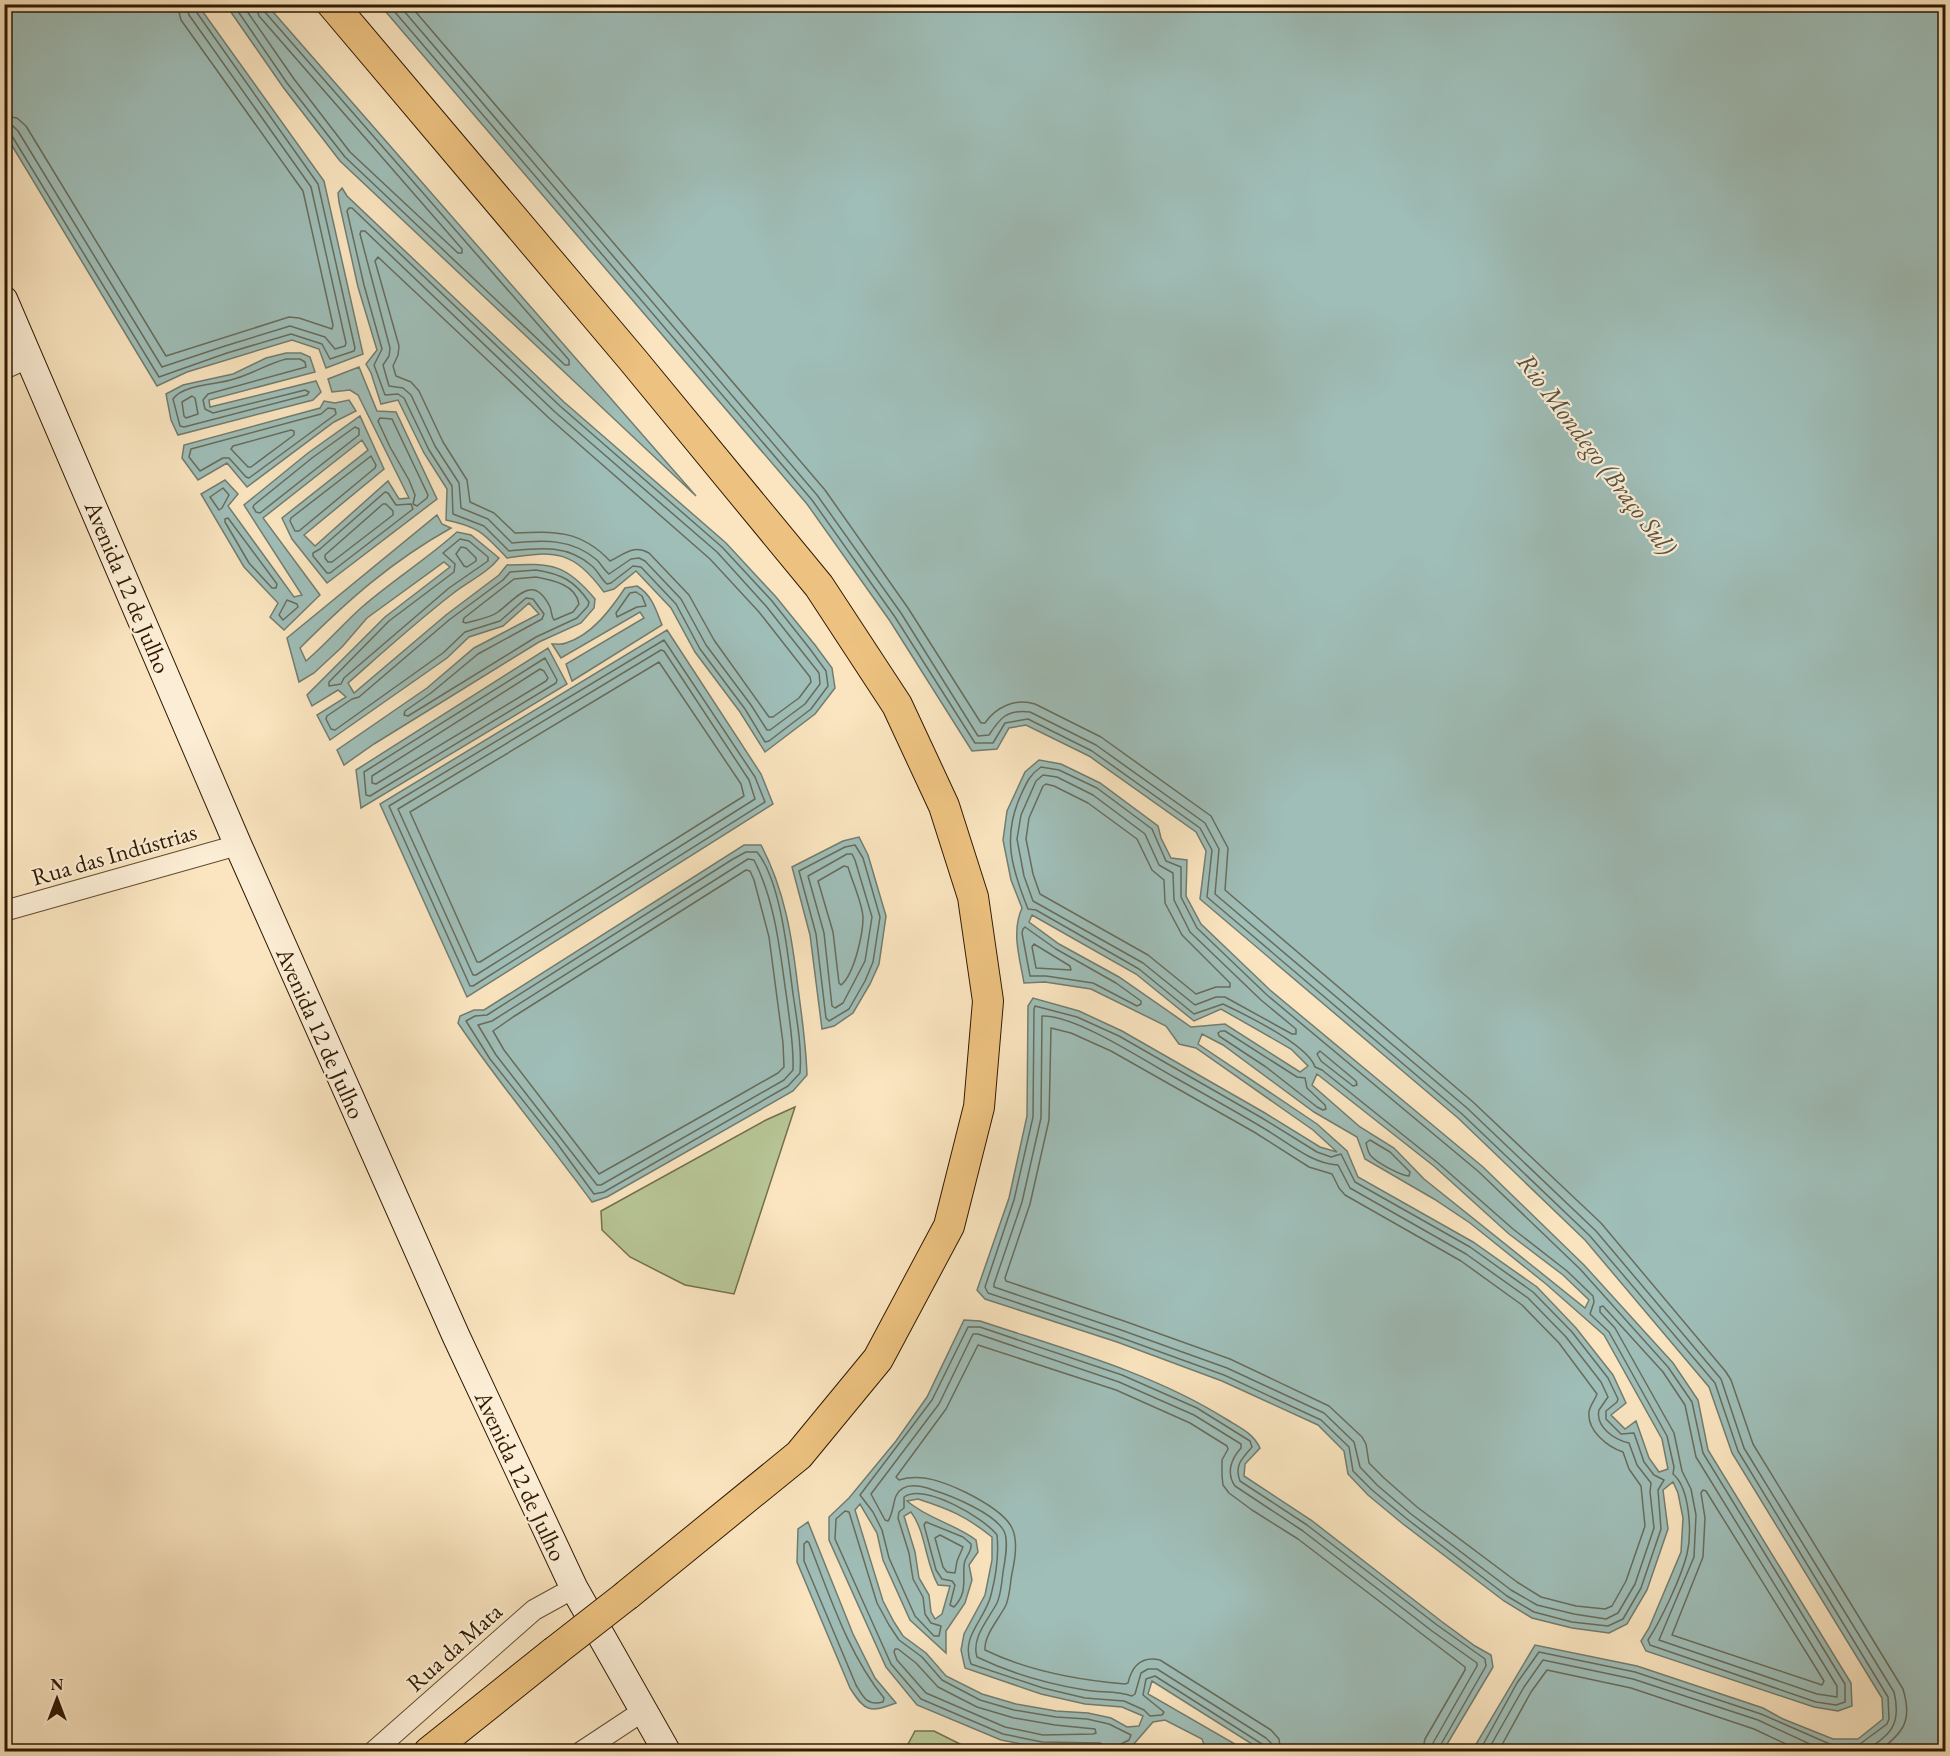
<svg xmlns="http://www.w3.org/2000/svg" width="1950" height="1756" font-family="'EB Garamond',serif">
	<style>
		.green { fill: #b8c697; stroke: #74704c; stroke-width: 1.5 }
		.water { fill: #9fbeb8; stroke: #737c6e; stroke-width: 1.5; fill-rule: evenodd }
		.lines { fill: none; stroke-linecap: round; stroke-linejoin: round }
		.shore { stroke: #686c5c; stroke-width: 1.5 }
		.street-casing { stroke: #624d30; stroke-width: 22 }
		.secondary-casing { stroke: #301a00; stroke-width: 29 }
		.primary-casing { stroke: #301a00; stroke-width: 32 }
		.street { stroke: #fceed6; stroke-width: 20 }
		.secondary { stroke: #fceed6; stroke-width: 27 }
		.primary { stroke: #edc280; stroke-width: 30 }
		.primary-bridge-casing { stroke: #301a00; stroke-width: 32; stroke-linecap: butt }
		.primary-bridge { stroke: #edc280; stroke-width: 30 }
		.labels { text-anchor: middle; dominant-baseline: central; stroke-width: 4.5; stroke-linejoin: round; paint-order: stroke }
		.street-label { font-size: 24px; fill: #301a00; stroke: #fceed6 }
		.water-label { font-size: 26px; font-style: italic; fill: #575340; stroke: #fceed6 }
	</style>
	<rect width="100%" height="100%" fill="#fae5c0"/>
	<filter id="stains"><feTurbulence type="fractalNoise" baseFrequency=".00333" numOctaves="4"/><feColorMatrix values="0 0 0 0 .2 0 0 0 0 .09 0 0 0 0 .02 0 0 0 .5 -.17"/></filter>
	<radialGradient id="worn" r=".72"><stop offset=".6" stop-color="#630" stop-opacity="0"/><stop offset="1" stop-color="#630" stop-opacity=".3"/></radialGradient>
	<!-- green -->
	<path class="green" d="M 795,1107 L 734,1294 L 685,1285 L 630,1257 L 602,1230 L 601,1211 L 766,1120 Z
		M 915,1731 L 934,1731 L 962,1745 L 981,1751 L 909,1751 L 907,1746 Z"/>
	<!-- water -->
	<path class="water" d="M 5,4 L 198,5 L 324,181 L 363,354 L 326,368 L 319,349 L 292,340 L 187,372 L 157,386 L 5,134 Z
		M 226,5 L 267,5 L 696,496 L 340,161 L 283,87 Z
		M 380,5 L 1945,5 L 1945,1751 L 1539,1752 L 1535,1749 L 1534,1752 L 1472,1751 L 1535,1645 L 1637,1666 L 1763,1708 L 1783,1719 L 1833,1739 L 1858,1739 L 1883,1719 L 1882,1698 L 1732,1453 L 1709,1387 L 1585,1240 L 1458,1118 L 1200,899 L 1206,851 L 1196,832 L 1089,756 L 1026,725 L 1009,728 L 997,749 L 972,751 L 890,621 L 807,504 Z
		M 342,188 L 347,196 L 564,402 L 726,543 L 776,597 L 815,645 L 832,668 L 835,688 L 815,714 L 765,752 L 740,712 L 695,652 L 671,608 L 636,571 L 614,589 L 604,592 C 573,551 557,550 507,558 C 484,534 480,527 446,520 L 447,489 L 424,453 L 398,400 L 381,404 L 371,373 L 366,364 L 377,350 L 358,287 L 339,202 L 338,193 Z
		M 286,353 L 301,353 L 310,357 L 315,372 L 209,400 L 210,407 L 316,381 L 321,392 L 313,400 L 178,435 L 171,420 L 166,394 L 183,385 L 233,374 L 266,358 Z
		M 359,367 L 377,411 L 396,412 L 437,499 L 327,583 L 292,539 L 282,518 L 368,450 L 362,440 L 263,518 L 320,595 L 284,630 L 270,617 L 278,603 L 244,567 L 201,494 L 225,480 L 238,494 L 228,506 L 294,597 L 302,595 L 244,505 L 308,453 L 360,416 L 384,469 L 304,535 L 315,546 L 388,481 L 399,499 L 409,498 L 358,395 L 350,390 L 332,392 L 328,379 Z
		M 349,400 L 356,411 L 334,422 L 247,487 L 227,463 L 198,480 L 182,458 L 184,445 L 320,408 L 324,401 L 335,403 Z
		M 437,515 L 442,524 L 451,528 C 392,561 348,600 300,648 L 306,661 C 325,645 343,624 362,607 C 393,580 427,559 457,532 L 471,535 L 499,558 C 487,574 466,582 451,595 C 415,623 382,653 348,683 L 354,693 L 446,615 L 499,575 L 507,565 C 552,563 566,564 595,599 L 594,608 L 581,623 L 539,642 L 374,744 L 344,765 L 337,750 L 427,688 L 474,648 L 539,614 L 529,603 L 503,626 L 469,637 L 447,658 L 330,740 L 317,715 L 346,697 L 338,690 L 312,706 L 307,695 L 385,617 L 450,567 L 444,562 L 367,618 L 342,647 L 314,673 L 299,682 L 287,638 Z
		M 637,586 C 652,595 656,610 662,625 L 572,681 L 566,664 L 644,618 L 640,612 L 561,658 L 552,644 C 556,644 562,645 566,643 C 592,635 611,609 625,588 Z
		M 667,630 L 761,774 L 773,804 L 467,997 L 380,804 Z
		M 548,648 L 567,684 L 361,808 L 356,770 Z
		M 1039,760 L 1061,764 L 1100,783 L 1158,826 L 1161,838 L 1171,858 L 1187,860 L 1186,896 L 1201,924 L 1270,990 L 1483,1167 L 1584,1265 L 1673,1363 L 1698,1400 L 1708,1450 L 1851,1683 L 1852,1706 L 1838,1711 L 1814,1707 L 1646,1651 L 1641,1641 L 1649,1628 L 1681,1552 L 1683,1518 L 1678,1493 L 1673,1482 L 1663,1490 L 1668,1529 L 1647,1590 L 1627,1624 L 1609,1633 L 1572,1628 L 1532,1618 L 1504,1601 L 1403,1524 L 1368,1495 L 1348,1474 L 1344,1451 L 1318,1425 L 1222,1381 L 1117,1342 L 985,1299 L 977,1290 L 1009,1198 L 1027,1116 L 1028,1006 L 1033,998 L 1079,1011 L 1122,1031 L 1265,1113 L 1320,1147 L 1337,1152 L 1313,1130 L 1196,1048 L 1179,1044 L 1166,1026 L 1091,989 L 1045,982 L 1024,983 C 1020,959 1011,932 1022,908 L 1011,880 L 1003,840 L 1007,811 L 1025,772 ZM 1032,915 L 1136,974 L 1194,1021 L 1221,1009 L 1291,1049 L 1308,1066 L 1300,1072 L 1225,1024 L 1191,1027 L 1119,977 L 1059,944 L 1029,922 ZM 1202,1034 L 1223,1045 L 1314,1112 L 1357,1137 L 1365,1159 L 1434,1199 L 1470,1223 L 1546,1284 L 1604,1335 L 1662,1439 L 1668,1469 L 1659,1472 L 1649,1458 L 1636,1421 L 1625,1429 L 1611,1415 L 1626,1403 L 1613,1375 L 1576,1328 L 1537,1287 L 1473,1242 L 1358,1177 L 1347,1151 L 1317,1124 L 1198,1044 ZM 1317,1074 L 1435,1167 L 1509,1234 L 1563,1275 L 1589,1300 L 1585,1308 L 1424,1179 L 1394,1148 L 1360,1127 L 1312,1085 Z
		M 859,837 L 868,855 L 886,916 L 879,964 L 870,984 L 853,1013 L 834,1026 L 822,1029 L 810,935 L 792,867 L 843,841 Z
		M 744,845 L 761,845 C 785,891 792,937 798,988 C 802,1017 806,1045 807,1075 L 793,1091 L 607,1197 L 592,1202 C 548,1142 500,1085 458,1023 L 460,1016 L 474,1010 L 484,1010 Z
		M 964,1320 L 980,1321 C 1064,1349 1151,1372 1226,1419 C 1239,1427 1253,1433 1260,1448 L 1245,1464 L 1244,1476 L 1311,1520 L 1441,1621 L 1475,1646 L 1491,1655 L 1493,1667 L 1443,1751 L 1263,1751 L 1152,1681 L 1148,1694 L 1247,1751 L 1206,1751 L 1202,1739 L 1165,1720 L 1153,1722 L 1132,1746 L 1119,1750 L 1086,1747 L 1042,1748 L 1001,1740 L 917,1705 L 886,1667 L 829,1540 L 829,1517 L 849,1498 L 896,1441 L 927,1397 ZM 918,1499 C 949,1509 966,1516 992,1537 L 992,1560 L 985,1595 L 964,1634 L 961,1650 L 965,1668 L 1041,1694 L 1085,1704 L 1122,1707 L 1143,1716 L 1139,1726 L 1127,1727 L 1111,1718 L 1088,1713 L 1056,1711 L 1016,1704 L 982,1694 L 946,1676 L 926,1653 L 903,1636 L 894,1622 L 883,1601 L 855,1510 L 860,1504 L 877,1533 L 883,1560 L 910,1620 L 946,1653 L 946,1631 L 965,1603 L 972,1580 L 969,1565 L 978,1552 L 976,1540 C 955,1524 928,1519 907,1501 ZM 911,1512 C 926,1532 925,1562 938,1585 L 950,1586 L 942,1614 L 935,1619 L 931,1612 L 929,1595 L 919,1578 L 915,1552 L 904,1516 Z
		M 808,1522 L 853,1634 L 875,1678 L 896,1703 C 870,1713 865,1712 850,1688 L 797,1562 L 798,1529 Z"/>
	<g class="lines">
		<!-- shore -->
		<path class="shore" d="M 233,4 L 287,83 L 345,157 L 565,365 L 569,365 L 569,360 L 264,11 L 262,4
			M 242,4 L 294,79 L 350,152 L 458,253 L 462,253 L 462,249 L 259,16 L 255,4
			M 388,4 L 812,500 L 895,617 L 975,743 L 993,743 L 1005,723 L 1028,719 L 1092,751 L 1200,828 L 1212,850 L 1207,897 L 1462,1114 L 1590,1236 L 1715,1383 L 1738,1451 L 1888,1697 L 1889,1719 L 1887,1724 L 1860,1744 L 1832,1745 L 1761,1714 L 1635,1672 L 1539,1652 L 1517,1683 L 1479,1752
			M 398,4 L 817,495 L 901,613 L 978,736 L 989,735 C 1000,718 1007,709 1030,712 L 1096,745 L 1205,823 L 1219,849 L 1215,894 L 1467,1108 L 1596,1231 L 1721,1379 L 1744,1448 L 1894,1692 C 1902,1725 1890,1736 1863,1752
			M 409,4 L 825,490 L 908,608 L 981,723 L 985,723 C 996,707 1015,698 1035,704 L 1101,737 L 1211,816 L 1228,848 L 1225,890 L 1473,1102 L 1601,1223 L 1726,1372 L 1731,1380 L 1753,1444 L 1903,1689 C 1913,1722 1903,1732 1878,1752
			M 4,116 L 17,118 L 26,126 L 166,356 L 289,317 L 299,318 L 332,329 L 333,325 L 303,191 L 181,20 L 177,4
			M 4,125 L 13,126 L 18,131 L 162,367 L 225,346 L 290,326 L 325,337 L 335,349 L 345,346 L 346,343 L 311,187 L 189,15 L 186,4
			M 4,132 L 12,136 L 159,377 L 227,353 L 291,334 L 322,344 L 330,359 L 354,351 L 355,348 L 318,184 L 195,10 L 193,4
			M 349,208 L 352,208 L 560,406 L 722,547 L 772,601 L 810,649 L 826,671 L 828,686 L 811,709 L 769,741 L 765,742 L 745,709 L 700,649 L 676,604 L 641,567 L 633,566 L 611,583 L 607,584 C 601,579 598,571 592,566 C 567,544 539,548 509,551 L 484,526 L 453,514 L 452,486 L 429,450 L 404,398 L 398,394 L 385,395 L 374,365 L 382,349 L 364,285 L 347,211 Z
			M 361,231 L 365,231 L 555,412 L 717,552 L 766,606 L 819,673 L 820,684 L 805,704 L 770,730 L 767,730 L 751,705 L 706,645 L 681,599 L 645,561 L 639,558 L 631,559 L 609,574 C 604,570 601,564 597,560 C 571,538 543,540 512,543 L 488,519 L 461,508 L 459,483 L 435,446 L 411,395 L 403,388 L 389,386 L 383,365 L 389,356 L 390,348 L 360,234 Z
			M 378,257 L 549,418 L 710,559 L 759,612 L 810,677 L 811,682 L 799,698 L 773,717 L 769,717 L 714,640 L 689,595 L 649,553 C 632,544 624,555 610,561 C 581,530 554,531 515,533 L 494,513 L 470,502 L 467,480 L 443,442 L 419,391 L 411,382 L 396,376 L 393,366 L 398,355 L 399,346 L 375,261 Z
			M 286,359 L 300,359 L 305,362 L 306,367 L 208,394 L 203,400 L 205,409 L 213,413 L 305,390 L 309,392 L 307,395 L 184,427 L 180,426 L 173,399 C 183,384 218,385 234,379 C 252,374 267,364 286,359 Z
			M 192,396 L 195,398 L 198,414 L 186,418 L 184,416 L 182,402 Z
			M 328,408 L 335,409 L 336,414 L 249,478 L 246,477 L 229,458 L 223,458 L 200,471 L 189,457 L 191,449 L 321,414 Z
			M 380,418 L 392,419 L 428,495 L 427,498 L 417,506 L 413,504 L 415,495 L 409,480 L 390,447 L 378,421 Z
			M 355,427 L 359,429 L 359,435 L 260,513 L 256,512 L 253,507 L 254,505 L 312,458 Z
			M 291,430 L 294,431 L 294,435 L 251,467 L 248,467 L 231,449 L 233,446 Z
			M 371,456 L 376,465 L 375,468 L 299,531 L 295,531 L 290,521 L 291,518 Z
			M 223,488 L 229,495 L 222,508 L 219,510 L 210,497 Z
			M 385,492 L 388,493 L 396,505 L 411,504 L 413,509 L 330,573 L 327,573 L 313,556 L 313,553 L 320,549 Z
			M 383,504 L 386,504 L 393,511 L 393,515 L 332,562 L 328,562 L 325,558 L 325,555 Z
			M 228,518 L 277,584 L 276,588 L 272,588 L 249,563 L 225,522 L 225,519 Z
			M 460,539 L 469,541 L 488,557 L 488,561 L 449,588 L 344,678 L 341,684 L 329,686 L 329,682 L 389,621 L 454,572 L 455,564 L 443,553 Z
			M 461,547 L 466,548 L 476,558 L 476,561 L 467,567 L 464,566 L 456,554 Z
			M 536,570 C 561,574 574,580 589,602 L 588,606 L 577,618 L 536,637 L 408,716 L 404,715 L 405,711 L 431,693 L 478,654 L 542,619 L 544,614 L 533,599 L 526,598 L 500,621 L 465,632 L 443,653 L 335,730 L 331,729 L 326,719 L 327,716 L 352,699 L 359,697 L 449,620 L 503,580 L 510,572 Z
			M 536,577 C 553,580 576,585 579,604 L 573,612 L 554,620 C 551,616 552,612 550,607 C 533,572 516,599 498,612 C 490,618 476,620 466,623 L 463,622 L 464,618 L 514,579 Z
			M 630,593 L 636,592 L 642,596 L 646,606 L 637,607 L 617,617 L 616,613 Z
			M 287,600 L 297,604 L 298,607 L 283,620 L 279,615 Z
			M 664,640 L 755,777 L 765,802 L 473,986 L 470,986 L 389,806 Z
			M 661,650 L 664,651 L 749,780 L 755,799 L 476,975 L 473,975 L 398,809 Z
			M 545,658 L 557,680 L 556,683 L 370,796 L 366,795 L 364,772 Z
			M 659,662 L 741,784 L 744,796 L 480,962 L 477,962 L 410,812 Z
			M 540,669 L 544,671 L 548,678 L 546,681 L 376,784 L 372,783 L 372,776 Z
			M 1041,767 L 1059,770 L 1097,788 L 1152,829 L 1166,861 L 1181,867 L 1181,897 L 1197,928 L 1267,995 L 1479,1172 L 1580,1269 L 1668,1367 L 1692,1402 L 1703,1453 L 1845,1684 L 1845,1702 L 1836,1705 L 1816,1702 L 1650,1645 L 1648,1640 C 1661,1620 1681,1578 1687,1554 C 1692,1533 1690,1488 1673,1474 L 1674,1467 L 1667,1436 L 1609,1332 L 1590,1314 L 1594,1302 L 1593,1296 L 1567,1271 L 1513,1229 L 1438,1163 L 1322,1070 L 1315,1067 C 1308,1045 1244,1014 1223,1004 L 1194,1014 L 1139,969 L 1036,910 L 1028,909 C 1012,869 1002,838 1020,797 C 1026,784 1029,775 1041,767 Z
			M 1043,775 L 1057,777 L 1093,795 L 1145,834 L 1159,865 L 1173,873 L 1174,900 L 1190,932 L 1261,1000 L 1296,1029 L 1296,1034 L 1292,1034 L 1225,997 L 1216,997 L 1195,1005 L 1143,963 L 1033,901 L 1024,876 L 1017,839 L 1021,815 L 1036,781 Z
			M 1046,784 L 1054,786 L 1088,803 L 1137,839 L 1152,870 L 1164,880 L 1165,903 L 1182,935 L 1230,983 L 1230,987 L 1216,987 L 1196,994 L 1148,955 L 1040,894 L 1033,874 L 1026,839 L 1029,818 L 1043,786 Z
			M 855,845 L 863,858 L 880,917 L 873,962 L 865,981 L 849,1009 L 829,1021 L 826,1018 L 816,934 L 799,871 L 845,847 Z
			M 757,852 C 781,881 788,956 793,994 C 797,1021 802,1047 800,1073 L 788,1086 L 604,1192 L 594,1194 L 556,1142 L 490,1059 L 466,1021 L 475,1016 L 487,1015 L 733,859 L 746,852 Z
			M 847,854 L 852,854 L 855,860 L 872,917 L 865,961 L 843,1003 L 835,1008 L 832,1006 L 824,933 L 808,876 Z
			M 748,859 L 754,860 C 776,903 780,953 787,1000 C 790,1024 794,1047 793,1070 L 784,1080 L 601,1185 L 597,1185 L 496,1055 L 478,1025 L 492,1021 Z
			M 844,866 L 848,867 C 852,881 863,905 863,918 C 863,934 854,975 841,985 L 839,983 L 833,932 L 818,881 Z
			M 746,870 L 750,871 L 754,880 L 769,937 L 783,1043 L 784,1067 L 778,1073 L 734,1098 L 599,1174 L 504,1050 L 493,1031 L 513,1017 Z
			M 1025,927 L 1056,949 L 1116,983 L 1141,1001 L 1141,1004 L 1137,1006 L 1093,983 L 1046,976 L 1030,976 L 1022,933 L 1023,929 Z
			M 1034,944 L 1070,966 L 1071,970 L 1036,968 L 1032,947 Z
			M 1035,1006 L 1077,1017 L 1119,1036 L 1262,1118 L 1317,1152 L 1331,1157 L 1341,1154 L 1355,1182 L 1470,1247 L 1533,1292 L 1572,1332 L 1608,1378 L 1618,1399 L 1617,1402 L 1606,1411 L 1606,1419 L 1621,1434 L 1634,1433 L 1644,1462 L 1654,1475 L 1664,1480 L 1658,1490 L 1661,1529 L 1641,1588 L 1623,1619 L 1608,1626 L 1572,1622 L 1534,1612 L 1507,1596 L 1407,1519 L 1372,1490 L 1353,1471 L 1349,1447 L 1321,1420 L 1224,1375 L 1119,1337 L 988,1293 L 985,1287 L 1014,1200 L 1033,1117 L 1034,1009 Z
			M 1042,1016 C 1076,1015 1143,1060 1174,1077 C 1204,1094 1235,1111 1265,1129 C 1287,1142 1312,1164 1338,1165 L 1350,1188 L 1466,1254 L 1528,1298 L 1566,1337 L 1601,1382 L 1608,1397 L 1599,1410 C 1595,1427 1615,1440 1629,1443 L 1637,1465 L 1651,1483 L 1650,1492 L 1654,1528 L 1635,1584 L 1618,1613 L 1606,1619 L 1574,1614 L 1537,1605 L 1511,1590 L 1411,1514 L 1377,1485 L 1360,1467 L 1354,1442 L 1324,1413 L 1227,1368 L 1121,1330 L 994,1287 L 994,1284 L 1022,1202 L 1041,1118 Z
			M 1051,1028 L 1071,1033 L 1111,1051 L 1254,1132 L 1309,1167 L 1332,1174 L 1339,1188 L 1345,1195 L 1461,1261 L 1522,1305 L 1559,1343 L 1597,1394 C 1595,1400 1590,1405 1589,1412 C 1587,1431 1608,1447 1623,1452 L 1629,1469 L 1641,1486 L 1645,1526 L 1626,1581 L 1612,1606 L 1605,1609 L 1576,1606 L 1541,1597 L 1517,1582 L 1417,1507 L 1384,1478 L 1369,1463 L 1366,1444 L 1362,1437 L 1329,1406 L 1230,1359 L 1124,1321 L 1006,1281 L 1005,1278 L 1030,1204 L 1049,1120 Z
			M 1221,1031 L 1225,1031 L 1297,1077 L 1305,1078 L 1307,1088 L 1325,1105 L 1326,1109 L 1323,1110 L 1317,1107 L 1266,1067 L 1219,1036 L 1218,1033 Z
			M 1320,1051 L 1356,1081 L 1357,1085 L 1353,1086 L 1321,1061 L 1317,1054 Z
			M 1370,1140 L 1390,1152 L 1410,1172 L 1409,1176 C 1402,1176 1377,1163 1371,1156 C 1368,1153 1367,1147 1366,1143 Z
			M 1603,1306 L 1663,1372 L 1685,1405 L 1696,1457 L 1837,1686 L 1837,1697 L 1817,1694 L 1659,1640 L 1694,1557 L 1696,1515 L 1691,1489 L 1682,1471 L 1674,1433 L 1615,1328 L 1600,1312 L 1600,1307 Z
			M 1703,1490 L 1706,1491 L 1824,1681 L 1822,1685 L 1672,1635 L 1703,1557 L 1705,1518 L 1701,1493 Z
			M 926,1522 L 963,1537 L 971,1544 C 972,1553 964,1557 964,1566 C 963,1583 967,1593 954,1607 L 950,1605 L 955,1585 L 952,1581 L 942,1579 L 936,1570 L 924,1525 Z
			M 940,1535 L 963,1547 L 957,1561 L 955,1573 L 947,1572 L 943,1567 L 935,1538 Z
			M 807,1541 L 809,1543 C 830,1596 848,1654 884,1698 L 883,1702 C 867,1706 863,1697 856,1685 L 804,1561 L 804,1544 Z
			M 895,1649 L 898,1649 L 916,1663 L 938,1687 L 977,1707 L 1014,1718 L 1055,1725 L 1095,1729 L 1096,1733 L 1093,1734 L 1043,1735 L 1005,1727 L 926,1693 L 897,1660 L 894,1652 Z
			M 1107,1752 L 1105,1746 L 1100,1743 L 1042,1742 L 1003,1734 L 921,1699 L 891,1664 L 835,1539 L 836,1519 L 845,1511 L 849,1512 L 877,1603 L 889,1625 L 899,1640 L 922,1657 L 942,1680 L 980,1700 L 1014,1710 L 1056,1717 L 1087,1719 L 1109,1724 L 1131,1735 L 1129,1740 L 1119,1745 L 1117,1752
			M 1265,1752 L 1262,1744 L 1155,1676 L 1146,1679 L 1143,1695 L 1164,1712 L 1162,1715 L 1150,1716 L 1144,1710 L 1124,1701 L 1085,1698 L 1043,1688 L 971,1664 C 960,1636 985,1620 991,1595 C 996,1576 999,1555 997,1535 C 984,1518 925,1483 904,1497 L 904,1508 L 899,1512 L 898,1518 L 909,1553 L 913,1579 L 923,1597 L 925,1614 L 931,1623 L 941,1626 L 939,1636 L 934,1636 L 915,1616 L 889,1558 L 882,1530 L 873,1512 L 860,1495 L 932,1400 L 968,1327 L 980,1327 L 1122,1375 L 1197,1408 L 1250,1441 L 1252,1447 C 1242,1458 1234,1466 1240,1481 L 1307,1525 L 1437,1625 L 1485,1659 L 1486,1666 L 1440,1746 L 1439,1752
			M 1272,1752 L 1271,1743 L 1266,1738 L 1157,1669 L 1148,1669 L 1141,1673 L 1135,1694 L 1132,1696 C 1117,1690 1100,1693 1085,1690 C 1049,1684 1010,1673 977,1657 C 971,1638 988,1620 997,1603 C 1001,1594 1002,1582 1003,1572 C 1005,1561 1009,1541 1004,1531 C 994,1513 952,1496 933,1490 C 922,1486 903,1481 896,1496 C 893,1503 893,1514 888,1521 L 885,1520 L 871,1494 L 939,1404 L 973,1334 L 978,1334 L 1119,1382 L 1194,1415 L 1241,1444 L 1241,1448 C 1231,1459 1226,1473 1235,1486 L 1303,1531 L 1432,1631 L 1477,1663 L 1477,1666 L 1433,1743 L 1431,1752
			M 1281,1752 L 1279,1739 L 1271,1730 L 1160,1660 C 1142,1656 1132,1666 1128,1683 L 1125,1684 C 1077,1680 1028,1671 985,1650 C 984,1635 999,1619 1006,1605 C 1010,1595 1010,1584 1012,1573 C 1015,1560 1018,1540 1012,1528 C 1005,1513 979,1499 965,1492 C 944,1482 922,1473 899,1480 L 896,1477 L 946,1409 L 978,1345 L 1116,1390 L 1190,1423 L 1227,1446 L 1228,1449 L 1222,1460 L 1222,1476 L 1223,1485 L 1229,1493 L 1252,1510 L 1298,1539 L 1465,1667 L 1465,1670 L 1425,1739 L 1422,1752
			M 1487,1752 L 1524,1687 L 1543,1660 L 1633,1679 L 1758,1720 L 1827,1752
			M 1498,1752 L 1531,1692 L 1547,1670 L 1631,1688 L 1754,1729 L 1803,1752"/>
		<defs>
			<path id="street" d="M 4,369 L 30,357
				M 4,911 L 238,845
				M 373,1752 L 534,1610 L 574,1588
				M 581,1752 L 643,1711"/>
			<path id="secondary" d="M 4,300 L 238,845 L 456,1336 L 574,1588 L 667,1752"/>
			<path id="primary" d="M 332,4 L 632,359 L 819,586 L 897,705 L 944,806 L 973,897 L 988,1001 L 979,1107 L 949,1226 L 878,1359 L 799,1455 L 627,1595
				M 429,1752 L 554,1652"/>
		</defs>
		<!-- street casing -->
		<use href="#street" class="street-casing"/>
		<!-- secondary casing -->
		<use href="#secondary" class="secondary-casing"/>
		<!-- primary casing -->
		<use href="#primary" class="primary-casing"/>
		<!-- street -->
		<use href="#street" class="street"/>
		<!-- secondary -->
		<use href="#secondary" class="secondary"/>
		<!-- primary -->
		<use href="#primary" class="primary"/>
		<defs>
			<path id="primary-bridge" d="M 554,1652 L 627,1595"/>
		</defs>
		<!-- primary-bridge casing -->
		<use href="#primary-bridge" class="primary-bridge-casing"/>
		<!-- primary-bridge -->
		<use href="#primary-bridge" class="primary-bridge"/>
	</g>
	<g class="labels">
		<!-- street labels -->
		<g class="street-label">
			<text transform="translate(128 587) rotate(67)">Avenida 12 de Julho</text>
			<text transform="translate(114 854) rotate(-16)">Rua das Indústrias</text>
			<text transform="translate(321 1033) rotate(66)">Avenida 12 de Julho</text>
			<text transform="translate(521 1476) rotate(65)">Avenida 12 de Julho</text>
			<text transform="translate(454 1647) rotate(-42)">Rua da Mata</text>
		</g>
		<!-- water labels -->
		<g class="water-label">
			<text transform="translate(1597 454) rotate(53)">Rio Mondego (Braço Sul)</text>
		</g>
	</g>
	<!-- margin -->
	<rect width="1950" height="1756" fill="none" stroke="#fae5c0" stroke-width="24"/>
	<rect x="6" y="6" width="1938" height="1744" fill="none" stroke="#301a00" stroke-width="3"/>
	<rect x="12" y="12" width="1926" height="1732" fill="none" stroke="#301a00" stroke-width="1.5"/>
	<!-- north arrow -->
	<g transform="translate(57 1699)" stroke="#fceed6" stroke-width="4.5" paint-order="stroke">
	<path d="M0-4.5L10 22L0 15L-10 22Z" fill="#301a00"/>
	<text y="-9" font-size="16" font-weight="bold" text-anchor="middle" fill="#301a00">N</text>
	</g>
	<rect width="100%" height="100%" filter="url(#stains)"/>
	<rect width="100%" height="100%" fill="url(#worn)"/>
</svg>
